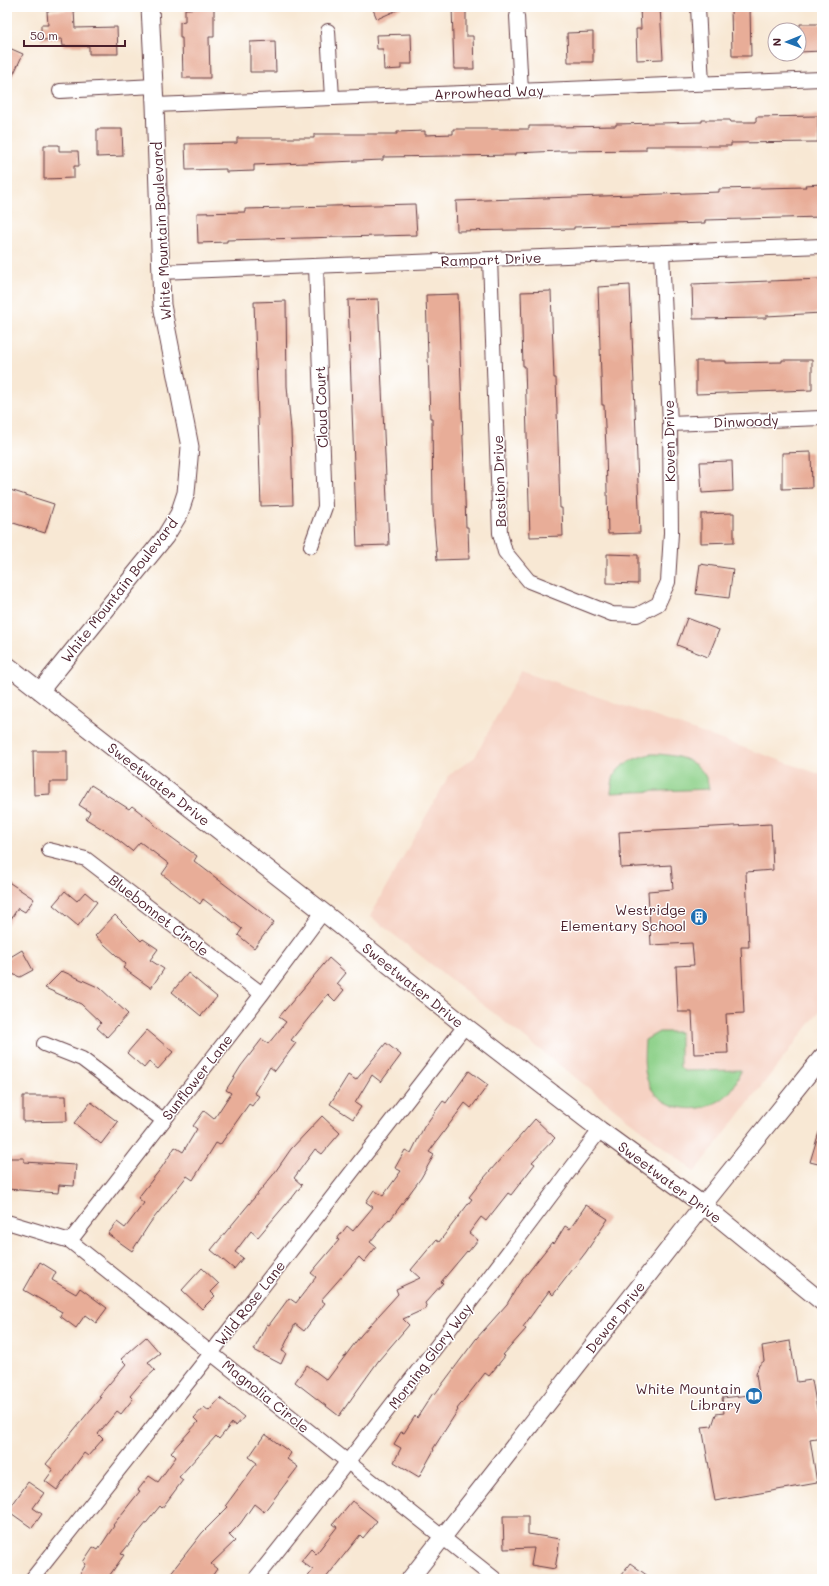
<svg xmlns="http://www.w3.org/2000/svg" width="829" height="1586" font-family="Mali,sans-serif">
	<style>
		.built { fill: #f6d2c3 }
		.green { fill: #8cd088; stroke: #6b785a }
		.building { fill: #e8ad98 }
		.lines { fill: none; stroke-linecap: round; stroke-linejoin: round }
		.minor-casing { stroke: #643d44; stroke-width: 16 }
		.tertiary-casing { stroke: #643d44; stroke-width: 19 }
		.minor { stroke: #fff; stroke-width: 14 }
		.tertiary { stroke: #fff; stroke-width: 17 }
		.labels { text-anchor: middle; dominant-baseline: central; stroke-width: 3; stroke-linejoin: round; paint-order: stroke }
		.street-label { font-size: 14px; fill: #4a1f2b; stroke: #fff }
		.poi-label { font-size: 14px; fill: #4a1f2b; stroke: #fff; text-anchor: end }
	</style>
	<rect width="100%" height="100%" fill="#fff"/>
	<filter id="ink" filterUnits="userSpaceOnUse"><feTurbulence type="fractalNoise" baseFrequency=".025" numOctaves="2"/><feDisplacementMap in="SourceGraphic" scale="8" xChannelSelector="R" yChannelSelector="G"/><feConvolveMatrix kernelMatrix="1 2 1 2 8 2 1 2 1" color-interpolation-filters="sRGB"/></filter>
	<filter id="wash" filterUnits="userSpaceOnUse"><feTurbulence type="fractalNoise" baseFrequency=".012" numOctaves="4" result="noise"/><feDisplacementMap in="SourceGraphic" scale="16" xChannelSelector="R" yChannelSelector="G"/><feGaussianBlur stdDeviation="0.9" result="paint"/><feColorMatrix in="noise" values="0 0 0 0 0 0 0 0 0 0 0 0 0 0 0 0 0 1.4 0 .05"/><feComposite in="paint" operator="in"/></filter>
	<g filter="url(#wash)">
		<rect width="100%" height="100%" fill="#f8e8d4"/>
		<!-- built -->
		<path class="built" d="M 521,670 L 822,775 L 822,1008 L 695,1172 L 370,916 L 449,775 L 475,757 Z"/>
		<!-- green -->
		<path class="green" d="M 651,754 C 676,754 706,760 709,789 L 611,793 C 612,787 612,779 615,774 C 623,762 638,757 651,754 Z
			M 659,1032 L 680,1032 L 680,1067 L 684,1071 L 741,1070 C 738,1078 735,1087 728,1094 C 708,1114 671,1114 653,1091 C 642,1076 644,1057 645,1040 Z"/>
		<g id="blocks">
			<!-- building -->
			<path class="building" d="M 372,7 L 404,7 L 377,19 Z
				M 452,7 L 466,7 L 466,36 L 473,36 L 474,69 L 454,69 Z
				M 640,7 L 660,7 L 663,59 L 637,60 L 636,29 L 641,29 Z
				M 731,7 L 750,7 L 751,56 L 732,56 Z
				M 214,8 L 214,37 L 209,37 L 210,78 L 183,78 L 182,38 L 180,38 L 180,22 L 185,21 L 185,9 Z
				M 74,10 L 75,28 L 117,27 L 118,54 L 89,54 L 89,46 L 63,46 L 62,39 L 41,40 L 41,25 L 48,25 L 47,11 Z
				M 800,24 L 822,24 L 822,51 L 799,52 Z
				M 593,32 L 593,62 L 568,62 L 567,33 Z
				M 411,34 L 412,64 L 401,64 L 401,69 L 384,70 L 383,49 L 377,49 L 376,35 Z
				M 275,41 L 276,72 L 250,72 L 250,42 Z
				M 7,47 L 23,54 L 7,88 Z
				M 818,116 L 818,142 L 731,143 L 731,146 L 646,146 L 646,150 L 560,151 L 515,153 L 515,155 L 383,157 L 383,160 L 254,165 L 254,171 L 226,172 L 226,169 L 186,170 L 185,144 L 237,143 L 237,138 L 314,138 L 314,134 L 397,134 L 397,132 L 425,131 L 425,135 L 453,134 L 453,129 L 529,129 L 529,126 L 560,126 L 560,127 L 616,126 L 616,124 L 702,122 L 702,120 L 730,120 L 731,122 L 756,122 L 756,117 Z
				M 97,129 L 122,129 L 123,156 L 97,157 Z
				M 44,145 L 59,145 L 59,151 L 78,151 L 79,166 L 74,166 L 74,178 L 44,179 Z
				M 822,184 L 822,217 L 705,220 L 705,223 L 574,227 L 574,229 L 457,231 L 456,201 L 719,192 L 719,189 L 806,187 L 805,185 Z
				M 415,204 L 417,235 L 227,240 L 227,242 L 198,243 L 197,213 L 245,212 L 245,209 L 291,208 L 291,207 Z
				M 822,279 L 822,313 L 766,316 L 766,318 L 693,319 L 692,284 Z
				M 630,285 L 640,533 L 608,534 L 606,448 L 604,405 L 602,405 L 598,287 Z
				M 551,291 L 554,378 L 556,378 L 560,508 L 562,508 L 563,536 L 530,537 L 525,366 L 523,366 L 521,292 Z
				M 458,294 L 466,527 L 468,527 L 469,559 L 437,560 L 433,511 L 432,418 L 430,418 L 426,295 Z
				M 378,299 L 389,545 L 357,546 L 348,300 Z
				M 286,301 L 287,386 L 291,430 L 293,505 L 261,506 L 254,302 Z
				M 782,360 L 812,360 L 812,390 L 696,394 L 696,361 L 726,361 L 726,363 L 782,362 Z
				M 811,452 L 812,488 L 782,489 L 782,453 Z
				M 732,461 L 733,491 L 702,493 L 700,462 Z
				M 7,489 L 54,504 L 45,533 L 7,521 Z
				M 734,513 L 734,542 L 701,543 L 701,514 Z
				M 607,554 L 638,555 L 638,584 L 607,583 Z
				M 700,564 L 733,569 L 729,598 L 696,594 Z
				M 687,618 L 719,630 L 708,657 L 677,645 Z
				M 33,751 L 67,751 L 67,782 L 50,782 L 50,794 L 34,795 Z
				M 91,785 L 129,809 L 132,806 L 154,823 L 153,824 L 197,856 L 194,861 L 274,922 L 254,948 L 238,935 L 242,929 L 228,918 L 203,899 L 200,904 L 162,874 L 169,864 L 140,842 L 132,851 L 109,833 L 86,819 L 90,812 L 79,805 Z
				M 771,824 L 773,870 L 746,872 L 749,947 L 741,947 L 744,1013 L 726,1014 L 728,1053 L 694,1054 L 692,1012 L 678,1012 L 676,966 L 694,965 L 692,943 L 651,945 L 648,891 L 673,889 L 671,865 L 621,868 L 619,832 Z
				M 7,881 L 34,899 L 25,912 L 18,908 L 7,925 Z
				M 65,891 L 77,901 L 85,892 L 97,902 L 78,926 L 53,905 Z
				M 115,915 L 141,941 L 143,939 L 158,949 L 150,960 L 164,969 L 151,988 L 123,968 L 126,964 L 95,936 Z
				M 22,950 L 33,970 L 20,977 L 7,972 L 7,959 Z
				M 329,958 L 346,973 L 337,984 L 344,990 L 335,1001 L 328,994 L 291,1040 L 296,1043 L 275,1071 L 270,1067 L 254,1093 L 259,1096 L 252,1106 L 249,1104 L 220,1145 L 216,1143 L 193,1180 L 187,1176 L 150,1223 L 132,1251 L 108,1234 L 117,1222 L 125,1228 L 144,1203 L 138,1198 L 162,1167 L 175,1147 L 183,1152 L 197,1129 L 193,1126 L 204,1111 L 214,1119 L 231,1093 L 226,1090 L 241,1066 L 262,1039 L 268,1044 L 286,1022 L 279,1017 Z
				M 62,971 L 100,988 L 128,1014 L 107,1037 L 97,1028 L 101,1023 L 81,1004 L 45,988 Z
				M 188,973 L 217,997 L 201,1016 L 172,992 Z
				M 147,1030 L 173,1052 L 158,1069 L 149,1062 L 144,1068 L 127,1053 Z
				M 386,1043 L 401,1055 L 381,1082 L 372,1075 L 355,1103 L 361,1107 L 353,1119 L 330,1104 L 348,1075 L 356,1080 Z
				M 469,1071 L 488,1085 L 471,1108 L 465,1103 L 429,1152 L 434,1155 L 421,1178 L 390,1220 L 389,1219 L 370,1242 L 376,1247 L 364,1262 L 359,1257 L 321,1300 L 325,1303 L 304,1331 L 295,1324 L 282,1351 L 286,1353 L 281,1364 L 254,1350 L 267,1324 L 269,1325 L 289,1298 L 296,1303 L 316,1277 L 311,1273 L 339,1240 L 337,1239 L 347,1226 L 353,1231 L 373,1207 L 366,1202 L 374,1190 L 383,1196 L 401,1171 L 395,1168 L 405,1150 L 411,1153 L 424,1127 L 443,1101 L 446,1103 Z
				M 23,1096 L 66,1096 L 67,1121 L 23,1122 Z
				M 91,1102 L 118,1122 L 101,1144 L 74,1123 Z
				M 322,1116 L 340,1133 L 322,1154 L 315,1149 L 294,1178 L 302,1185 L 292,1198 L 291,1198 L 258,1237 L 251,1231 L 235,1252 L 243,1258 L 234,1269 L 211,1250 L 273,1175 L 291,1149 Z
				M 535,1119 L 555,1138 L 532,1162 L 535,1164 L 511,1195 L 508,1193 L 486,1221 L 481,1217 L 469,1233 L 478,1240 L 468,1252 L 467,1251 L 441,1282 L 443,1283 L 425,1303 L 427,1308 L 403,1319 L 409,1325 L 379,1360 L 339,1416 L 295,1382 L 307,1365 L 327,1380 L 361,1335 L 398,1294 L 396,1289 L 420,1278 L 411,1270 L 436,1240 L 439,1242 L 472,1199 L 469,1197 L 484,1178 Z
				M 819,1132 L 822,1132 L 822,1165 L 810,1162 Z
				M 7,1158 L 24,1158 L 24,1162 L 76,1165 L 74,1186 L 59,1185 L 58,1193 L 7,1189 Z
				M 586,1205 L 608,1219 L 586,1252 L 553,1295 L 549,1291 L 523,1327 L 526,1329 L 503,1355 L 505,1356 L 489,1376 L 485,1373 L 457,1409 L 458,1410 L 433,1449 L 434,1450 L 419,1477 L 394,1462 L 401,1448 L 394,1444 L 401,1432 L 404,1433 L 415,1416 L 417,1418 L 433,1393 L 435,1394 L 476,1339 L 507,1304 L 519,1284 L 552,1242 L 554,1244 L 565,1226 L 570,1229 Z
				M 40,1262 L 56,1272 L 52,1280 L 76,1294 L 80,1288 L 107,1308 L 96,1323 L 85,1315 L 76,1328 L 60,1316 L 62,1312 L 24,1290 Z
				M 202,1268 L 219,1284 L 211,1292 L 215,1296 L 202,1309 L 182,1290 Z
				M 146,1337 L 160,1353 L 148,1362 L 155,1370 L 141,1383 L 130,1396 L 133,1399 L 121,1414 L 117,1411 L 98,1434 L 103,1439 L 88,1456 L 84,1453 L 57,1490 L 45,1481 L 53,1470 L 46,1464 L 101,1397 L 99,1396 L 126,1364 L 121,1359 Z
				M 790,1341 L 797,1382 L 812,1380 L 822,1437 L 810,1439 L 817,1483 L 715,1501 L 702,1427 L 712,1426 L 716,1414 L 724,1413 L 722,1398 L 759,1394 L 756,1374 L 759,1365 L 764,1361 L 762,1346 Z
				M 220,1398 L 244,1417 L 236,1426 L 232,1423 L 219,1439 L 216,1436 L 179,1477 L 183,1480 L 162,1508 L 160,1506 L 121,1554 L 124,1555 L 107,1579 L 77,1579 L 86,1564 L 83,1562 L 93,1547 L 98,1550 L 114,1526 L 113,1525 L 140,1491 L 138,1490 L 149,1476 L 158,1482 L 176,1457 L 171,1452 L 198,1422 L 194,1418 L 204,1407 L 209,1411 Z
				M 265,1434 L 291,1453 L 287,1459 L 298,1467 L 264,1512 L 254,1504 L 240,1524 L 229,1535 L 235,1541 L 211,1564 L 217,1569 L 210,1579 L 166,1579 L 202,1533 L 228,1507 L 226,1505 L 257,1463 L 249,1457 Z
				M 28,1482 L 44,1493 L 33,1508 L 42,1514 L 32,1528 L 8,1511 Z
				M 352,1501 L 377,1521 L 363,1538 L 360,1535 L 325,1579 L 306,1579 L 313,1570 L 301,1561 L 311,1549 L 316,1554 L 337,1527 L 333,1524 Z
				M 503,1516 L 528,1516 L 528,1534 L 560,1539 L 555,1569 L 531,1565 L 534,1548 L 504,1549 Z
				M 630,1563 L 652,1579 L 618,1579 Z"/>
		</g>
	</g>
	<g filter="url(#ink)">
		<use href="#blocks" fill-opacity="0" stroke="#643d44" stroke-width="1"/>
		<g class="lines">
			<defs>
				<path id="minor" d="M 698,7 L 702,84
					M 517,16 L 521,91
					M 328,31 L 332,98
					M 60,91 L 154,86
					M 155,105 L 822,79
					M 490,259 L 500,533 L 505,552 L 529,581 L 612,614 L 637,615 L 658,604 L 668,582 L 671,533 L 670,424 L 662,252
					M 160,272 L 822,246
					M 670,424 L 822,418
					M 311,546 L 325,507 L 316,266
					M 49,850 L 86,859 L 262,994
					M 44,1044 L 82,1059 L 163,1120
					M 7,1222 L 70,1241 L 495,1579
					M 70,1241 L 262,994 L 323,912
					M 32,1579 L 212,1352 L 465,1026
					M 255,1579 C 373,1432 487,1281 600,1130"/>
				<path id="tertiary" d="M 7,665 L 323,912 L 465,1026 L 600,1130 L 703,1205 L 822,1302
					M 40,691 L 165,537 L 179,514 L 186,493 L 190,447 L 162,305 L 155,105 L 150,7
					M 410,1579 L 703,1205 L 822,1057"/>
			</defs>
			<!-- minor casing -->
			<use href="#minor" class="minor-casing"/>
			<!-- tertiary casing -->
			<use href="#tertiary" class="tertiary-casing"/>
			<!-- minor -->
			<use href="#minor" class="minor"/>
			<!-- tertiary -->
			<use href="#tertiary" class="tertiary"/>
		</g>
	</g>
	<!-- icons -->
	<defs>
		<symbol id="building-disc" viewBox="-11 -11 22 22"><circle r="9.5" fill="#1f6fb2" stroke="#fff"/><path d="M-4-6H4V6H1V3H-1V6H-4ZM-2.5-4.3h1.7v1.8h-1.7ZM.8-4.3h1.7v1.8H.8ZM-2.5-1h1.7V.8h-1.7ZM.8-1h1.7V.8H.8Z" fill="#fff"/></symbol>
		<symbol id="library-disc" viewBox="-11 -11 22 22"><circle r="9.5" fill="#1f6fb2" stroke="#fff"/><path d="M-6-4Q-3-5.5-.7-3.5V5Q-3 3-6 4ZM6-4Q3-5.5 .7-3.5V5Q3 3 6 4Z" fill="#fff"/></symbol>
	</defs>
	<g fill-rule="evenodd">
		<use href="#building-disc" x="689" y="907" width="20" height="20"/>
		<use href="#library-disc" x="744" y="1386" width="20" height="20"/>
	</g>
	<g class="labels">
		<!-- street labels -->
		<g class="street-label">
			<text transform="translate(489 92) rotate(-2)">Arrowhead Way</text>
			<text transform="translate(161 231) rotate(-93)">White Mountain Boulevard</text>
			<text transform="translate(491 259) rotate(-2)">Rampart Drive</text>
			<text transform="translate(321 407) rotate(-92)">Cloud Court</text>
			<text transform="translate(746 421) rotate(-2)">Dinwoody</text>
			<text transform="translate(669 441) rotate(-91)">Koven Drive</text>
			<text transform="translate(499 481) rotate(-92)">Bastion Drive</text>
			<text transform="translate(119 590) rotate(-52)">White Mountain Boulevard</text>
			<text transform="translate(159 784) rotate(38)">Sweetwater Drive</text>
			<text transform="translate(159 915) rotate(38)">Bluebonnet Circle</text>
			<text transform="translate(413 985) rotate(39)">Sweetwater Drive</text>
			<text transform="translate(197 1077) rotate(-52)">Sunflower Lane</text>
			<text transform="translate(670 1182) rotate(37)">Sweetwater Drive</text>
			<text transform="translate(250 1303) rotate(-52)">Wild Rose Lane</text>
			<text transform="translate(615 1317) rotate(-52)">Dewar Drive</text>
			<text transform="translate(430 1356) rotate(-53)">Morning Glory Way</text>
			<text transform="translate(266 1396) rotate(39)">Magnolia Circle</text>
		</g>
		<!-- poi labels -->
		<g class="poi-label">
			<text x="686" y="909">Westridge<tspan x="686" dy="16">Elementary School</tspan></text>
			<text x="741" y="1388">White Mountain<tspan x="741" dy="16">Library</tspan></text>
		</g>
	</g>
	<!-- margin -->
	<rect width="829" height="1586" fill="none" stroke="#fff" stroke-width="24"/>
	<!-- north arrow -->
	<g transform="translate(787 42) rotate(269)"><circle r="19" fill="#ffffff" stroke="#b7a5aa"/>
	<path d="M0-3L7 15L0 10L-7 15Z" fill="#1f6fb2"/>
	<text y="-6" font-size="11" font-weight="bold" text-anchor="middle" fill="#4a1f2b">N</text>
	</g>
	<!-- scale -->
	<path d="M24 40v6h101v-6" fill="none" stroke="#4a1f2b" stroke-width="2"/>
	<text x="30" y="40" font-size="12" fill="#4a1f2b" stroke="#ffffff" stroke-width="3" paint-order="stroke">50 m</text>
</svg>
